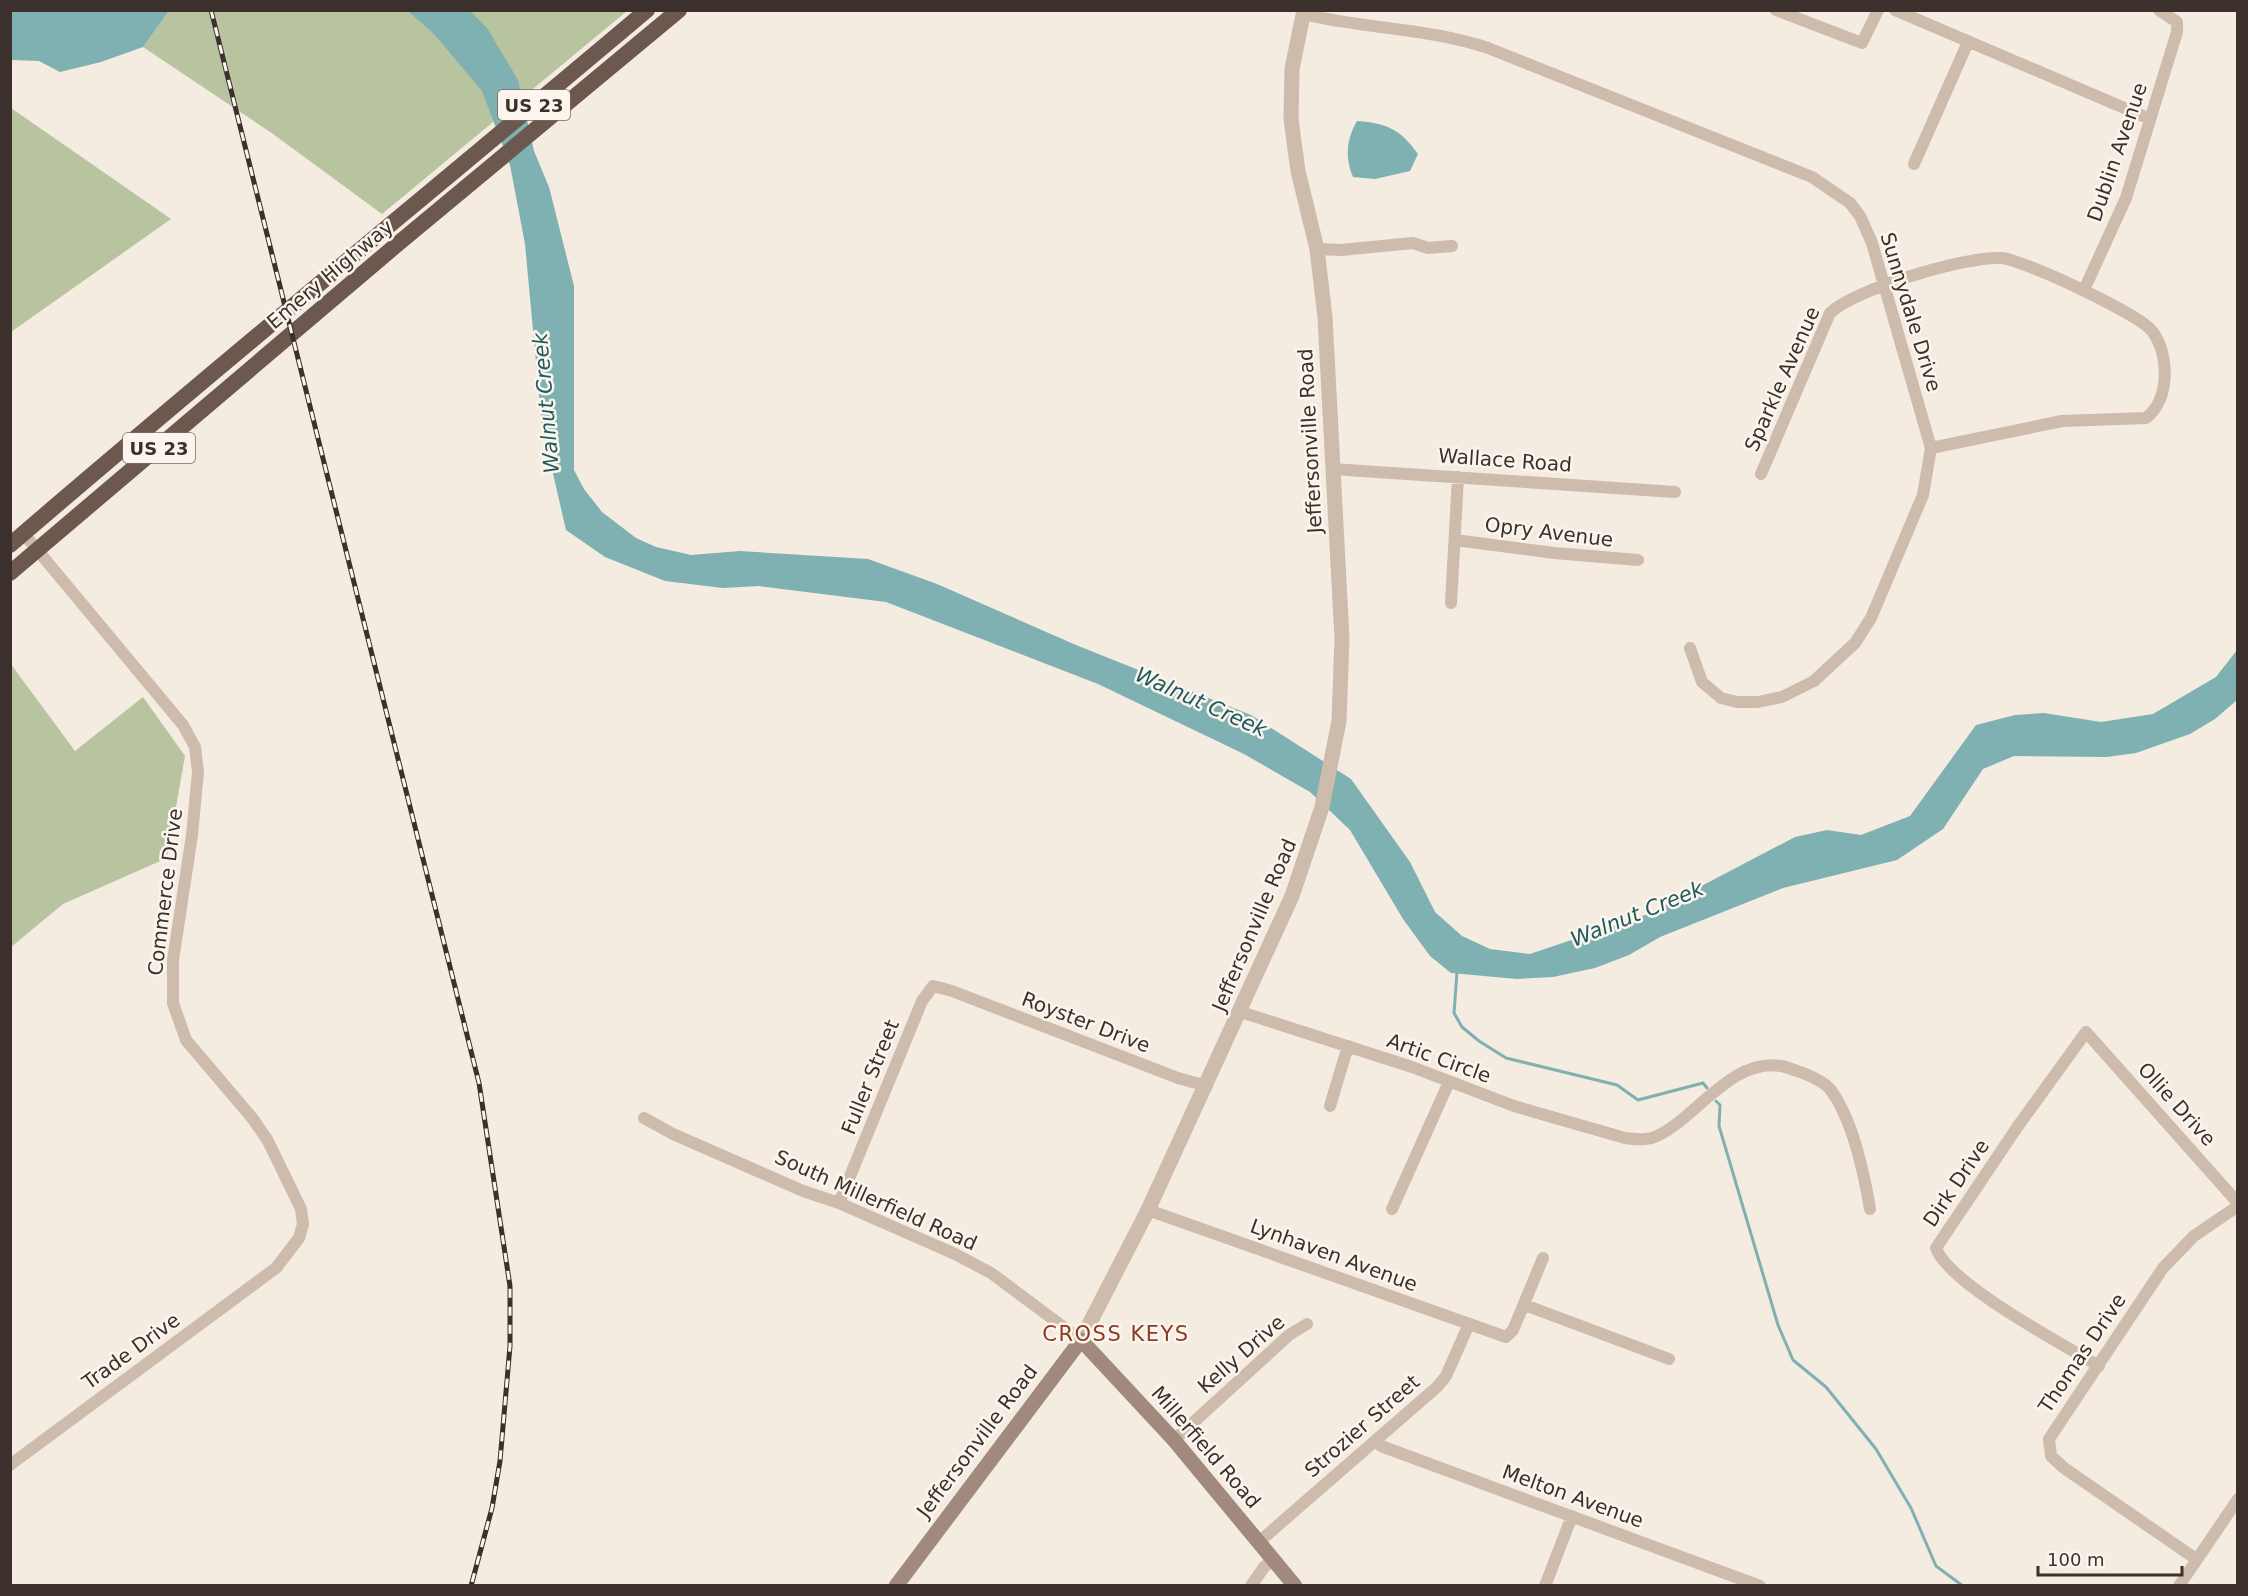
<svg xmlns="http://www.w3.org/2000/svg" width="2248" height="1596" font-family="'DejaVu Sans',sans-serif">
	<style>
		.green { fill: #b8c4a0 }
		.water { fill: #7fb0b2 }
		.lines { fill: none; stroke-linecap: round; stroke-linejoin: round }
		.stream { stroke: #7fb0b2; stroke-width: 3 }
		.minor { stroke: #cdbbac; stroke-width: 12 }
		.tertiary { stroke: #cdbbac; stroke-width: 15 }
		.secondary { stroke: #a18a7d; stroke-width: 15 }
		.trunk { stroke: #6c584f; stroke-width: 16 }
		.rail-casing { stroke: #3b302b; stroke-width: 5 }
		.rail { stroke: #fbf5ee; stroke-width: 3; stroke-dasharray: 9; stroke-linecap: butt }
		.labels { text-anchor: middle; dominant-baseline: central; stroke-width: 5; stroke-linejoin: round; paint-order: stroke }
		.shield { fill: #fbf5ee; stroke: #756b66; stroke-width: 1.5 }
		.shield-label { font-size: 18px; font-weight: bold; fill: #3b302b }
		.street-label { font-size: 20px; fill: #3b302b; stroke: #fbf5ee }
		.water-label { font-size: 21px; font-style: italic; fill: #1f5a5e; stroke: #fbf5ee }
		.neighbourhood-label { font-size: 21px; letter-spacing: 1.5px; fill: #8c3b22; stroke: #fbf5ee }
	</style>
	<rect width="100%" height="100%" fill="#f4ebe1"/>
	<!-- green -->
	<path class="green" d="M 169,11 L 627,11 L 382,214 L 273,134 L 143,47 Z
		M 11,108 L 171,219 L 11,332 L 10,332 Z
		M 10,663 L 75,751 L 143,697 L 185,756 L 167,858 L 63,904 L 11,947 Z"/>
	<!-- water -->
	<path class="water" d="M 10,11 L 11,10 L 169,11 L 143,47 L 101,62 L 60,72 L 39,61 L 11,60 Z
		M 408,11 L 470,11 L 487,28 L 518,80 L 534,151 L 549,187 L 574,286 L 574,470 L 584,489 L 602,512 L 636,538 L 656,547 L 691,555 L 740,551 L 868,559 L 937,584 L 1076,645 L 1251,715 L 1351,779 L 1410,862 L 1435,912 L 1462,936 L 1490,949 L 1530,954 L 1648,914 L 1795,837 L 1827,830 L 1861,835 L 1910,816 L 1976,725 L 2015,715 L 2044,713 L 2101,722 L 2153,714 L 2216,677 L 2237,650 L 2237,700 L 2215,719 L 2190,734 L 2136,753 L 2107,757 L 2014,756 L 1983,769 L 1943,829 L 1897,860 L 1783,888 L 1660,937 L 1629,955 L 1595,968 L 1553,977 L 1517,979 L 1451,973 L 1430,956 L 1403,919 L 1350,830 L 1310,792 L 1244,754 L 1098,684 L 886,602 L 759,586 L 723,588 L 665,581 L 605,557 L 566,530 L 542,426 L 525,244 L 510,165 L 482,91 L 434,34 Z
		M 1357,121 C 1387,123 1401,130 1418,154 L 1410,171 L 1375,179 L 1353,177 C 1345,158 1346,140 1357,121 Z"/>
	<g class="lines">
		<!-- stream -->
		<path class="stream" d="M 1457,972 L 1454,1013 L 1462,1027 L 1479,1041 L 1506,1058 L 1617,1085 L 1638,1100 L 1703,1083 L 1707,1088
			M 1716,1101 L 1720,1105 L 1719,1126 L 1778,1325 L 1793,1360 L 1826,1387 L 1876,1449 L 1911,1508 L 1936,1566 L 1963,1586"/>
		<!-- minor -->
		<path class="minor" d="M 1776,10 L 1862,43 L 1878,10
			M 1895,10 L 2150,119
			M 1303,14 C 1365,29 1428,28 1488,48 L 1812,177 L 1850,203 L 1860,216 L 1872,243 L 1931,448 L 1923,495 L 1871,618 L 1855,643 L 1814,681 L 1782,697 L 1758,702 L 1737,702 L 1721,698 L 1702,682 L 1690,648
			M 1914,164 L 1968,42
			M 1317,249 L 1341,250 L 1413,243 L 1428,248 L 1452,246
			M 2084,290 L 2126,198 L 2177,32 L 2177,22 L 2159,10
			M 1332,469 L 1675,492
			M 1761,474 L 1830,313 C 1855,289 1966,256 2001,258 C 2022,259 2139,314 2152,331 C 2170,354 2170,400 2146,418 L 2062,421 L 1931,448
			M 1455,540 L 1554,553 L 1638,560
			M 1451,603 L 1458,477
			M 1241,1012 L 1412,1067 L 1514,1106 L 1625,1138 C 1636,1139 1647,1141 1657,1136 C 1696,1118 1731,1058 1781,1066 C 1788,1067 1796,1071 1803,1073 C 1812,1077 1823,1081 1830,1089 C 1853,1119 1864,1173 1870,1209
			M 1330,1106 L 1348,1046
			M 644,1118 L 673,1134 L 803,1191 L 839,1203 L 955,1254 L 991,1273 L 1081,1340
			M 839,1203 L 922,1001 L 933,986 L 952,991 L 1178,1078 L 1207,1086
			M 1392,1209 L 1449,1082
			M 1148,1210 L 1506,1337 L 1513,1330 L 1543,1258
			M 1525,1305 L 1669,1359
			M 2099,1366 C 2062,1344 1949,1284 1936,1248 L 2018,1126 L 2086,1032 L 2238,1203
			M 1174,1440 L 1289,1335 L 1307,1324
			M 1375,1441 L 1381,1446 L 1760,1586
			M 10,1465 L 276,1268 L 299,1238 L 303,1224 L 301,1209 L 268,1141 L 253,1119 L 186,1040 L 173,1003 L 173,960 L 192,835 L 198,772 L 195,747 L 183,725 L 24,534
			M 1260,1541 L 1437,1387 L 1446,1376 L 1469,1324
			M 2196,1559 L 2064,1468 L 2051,1456 L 2049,1439 L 2163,1268 L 2194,1236 L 2238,1206
			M 1251,1586 L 1264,1567 L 1273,1560
			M 1545,1586 L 1572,1516
			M 2179,1586 L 2238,1499"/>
		<!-- tertiary -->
		<path class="tertiary" d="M 1081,1340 L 1148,1210 L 1292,896 L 1322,807 L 1339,721 L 1342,639 L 1325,317 L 1317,249 L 1298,171 L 1291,119 L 1292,69 L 1304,10"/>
		<!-- secondary -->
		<path class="secondary" d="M 896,1586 L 1081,1340 L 1174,1440 L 1295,1586"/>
		<!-- trunk -->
		<path class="trunk" d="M 10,545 C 220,364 435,189 647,10
			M 10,573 L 394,247 L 679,10"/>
		<defs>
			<path id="rail" d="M 211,10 L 479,1083 L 510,1286 L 510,1346 L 500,1461 L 492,1508 L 471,1586"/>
		</defs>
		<!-- rail casing -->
		<use href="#rail" class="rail-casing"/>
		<!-- rail -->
		<use href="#rail" class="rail"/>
	</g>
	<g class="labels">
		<!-- shield labels -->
		<g class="shield">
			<rect x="498" y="90" width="72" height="30" rx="4.5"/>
			<rect x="123" y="433" width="72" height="30" rx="4.5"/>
		</g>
		<g class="shield-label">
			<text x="534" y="105">US 23</text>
			<text x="159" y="448">US 23</text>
		</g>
		<!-- street labels -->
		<g class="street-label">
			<text transform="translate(2117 152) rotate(-71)">Dublin Avenue</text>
			<text transform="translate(330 274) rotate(-40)">Emery Highway</text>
			<text transform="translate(1911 312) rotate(73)">Sunnydale Drive</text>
			<text transform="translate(1782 379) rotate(-66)">Sparkle Avenue</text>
			<text transform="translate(1310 441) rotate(-93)">Jeffersonville Road</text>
			<text transform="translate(1505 460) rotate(4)">Wallace Road</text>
			<text transform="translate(1549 532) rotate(7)">Opry Avenue</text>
			<text transform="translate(165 892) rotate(-83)">Commerce Drive</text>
			<text transform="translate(1254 925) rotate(-67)">Jeffersonville Road</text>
			<text transform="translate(1086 1022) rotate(21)">Royster Drive</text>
			<text transform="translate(1439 1058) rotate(20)">Artic Circle</text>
			<text transform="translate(870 1077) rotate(-68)">Fuller Street</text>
			<text transform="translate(2177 1104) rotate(48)">Ollie Drive</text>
			<text transform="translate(1956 1183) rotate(-56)">Dirk Drive</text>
			<text transform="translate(876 1200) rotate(24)">South Millerfield Road</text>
			<text transform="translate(1334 1255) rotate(20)">Lynhaven Avenue</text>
			<text transform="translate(131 1351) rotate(-36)">Trade Drive</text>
			<text transform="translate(2082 1353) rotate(-56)">Thomas Drive</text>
			<text transform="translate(1241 1354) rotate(-41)">Kelly Drive</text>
			<text transform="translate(1362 1426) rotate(-41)">Strozier Street</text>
			<text transform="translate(977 1441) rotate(-53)">Jeffersonville Road</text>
			<text transform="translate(1206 1447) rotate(49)">Millerfield Road</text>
			<text transform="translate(1573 1496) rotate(20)">Melton Avenue</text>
		</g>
		<!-- water labels -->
		<g class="water-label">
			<text transform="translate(546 403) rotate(-95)">Walnut Creek</text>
			<text transform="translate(1201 702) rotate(24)">Walnut Creek</text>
			<text transform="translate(1637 914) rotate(-22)">Walnut Creek</text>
		</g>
		<!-- neighbourhood labels -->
		<g class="neighbourhood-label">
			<text x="1116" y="1334">CROSS KEYS</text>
		</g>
	</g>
	<!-- border -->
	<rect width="2248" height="1596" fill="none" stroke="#3b302b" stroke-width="24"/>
	<!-- scale -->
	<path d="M2038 1566v9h144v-9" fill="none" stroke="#3b302b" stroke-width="3"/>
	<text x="2047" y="1566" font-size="18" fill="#3b302b" stroke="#fbf5ee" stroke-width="4.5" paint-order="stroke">100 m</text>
</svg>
